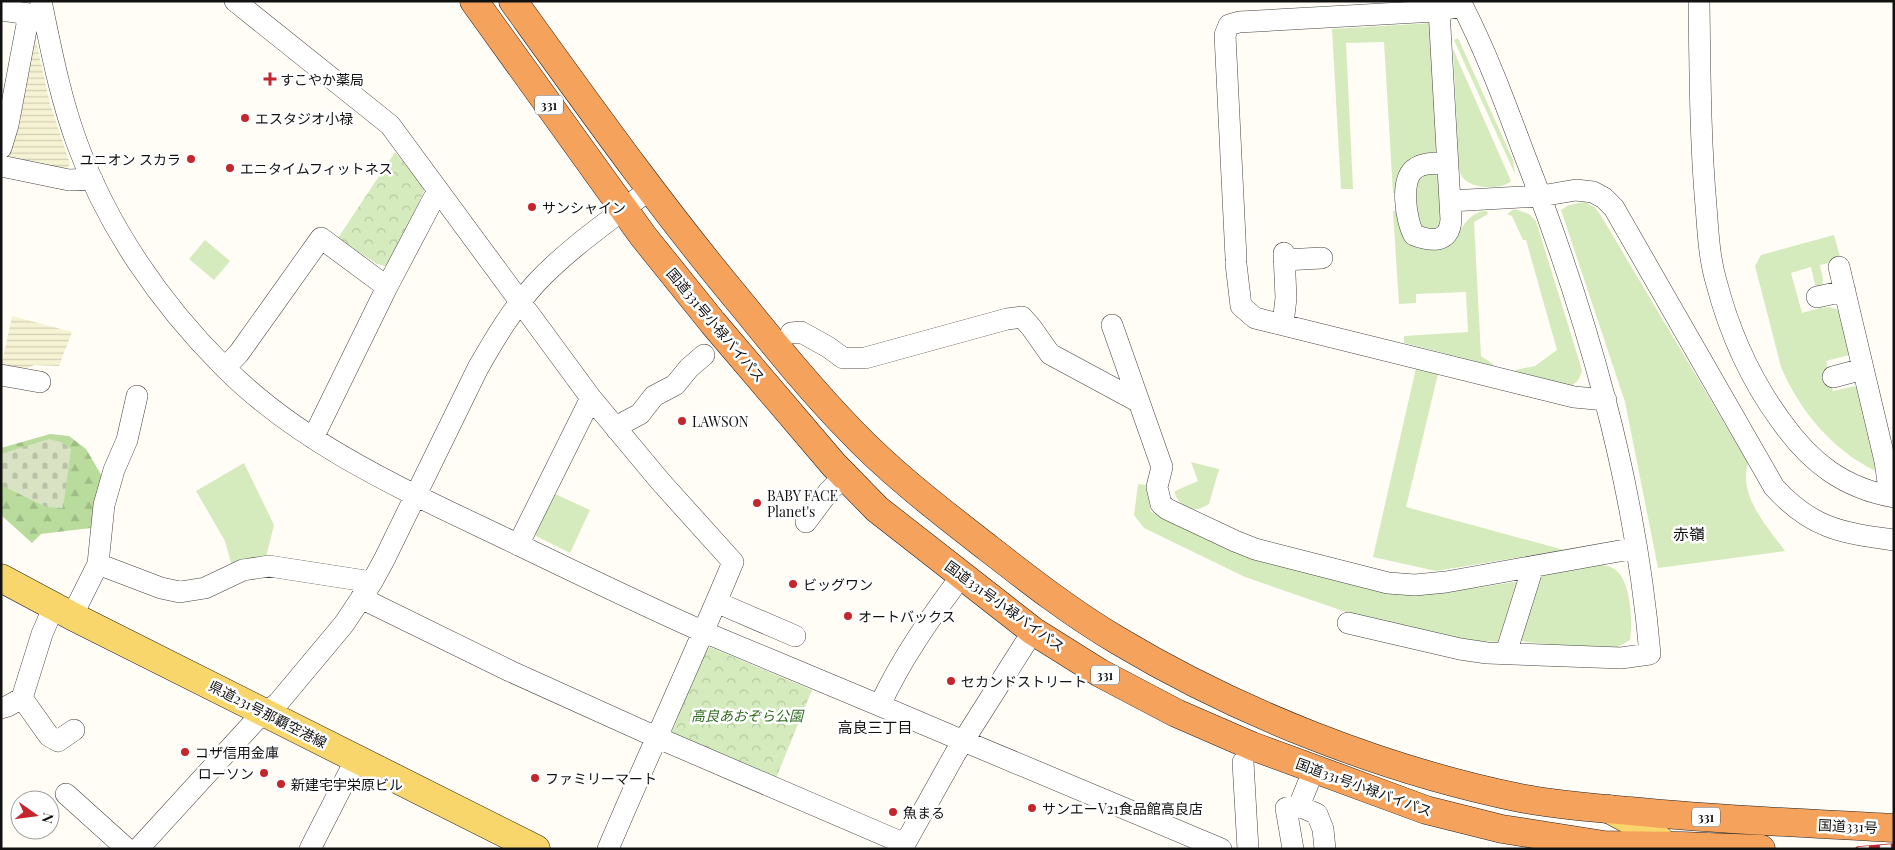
<svg xmlns="http://www.w3.org/2000/svg" width="1895" height="850" font-family="'Playfair Display','Noto Sans JP',serif">
	<style>
		.farmland { fill: url(#farmland-rules) }
		.grass { fill: #d5ebbd }
		.forest { fill: url(#forest-firs) }
		.cemetery { fill: url(#cemetery-stones) }
		.park { fill: url(#park-crowns) }
		.lines { fill: none; stroke-linecap: round; stroke-linejoin: round }
		.minor-casing { stroke: #444; stroke-width: 22 }
		.major-casing { stroke: #222; stroke-width: 29 }
		.highway-casing { stroke: #222; stroke-width: 29 }
		.minor { stroke: #fff; stroke-width: 21 }
		.major { stroke: #f9d66b; stroke-width: 28 }
		.highway { stroke: #f5a25d; stroke-width: 28 }
		.rail-casing { stroke: #c4262e; stroke-width: 5.5 }
		.rail { stroke: #fff; stroke-width: 4; stroke-dasharray: 11; stroke-linecap: butt }
		.poi-dot { fill: #c4262e; stroke: #fff; stroke-width: 2 }
		.labels { text-anchor: middle; dominant-baseline: central; stroke-width: 5; stroke-linejoin: round; paint-order: stroke }
		.shield { fill: #fff; stroke: #585858; stroke-width: 1 }
		.shield-label { font-size: 12px; font-weight: bold; fill: #111 }
		.poi-label { font-size: 14px; fill: #111; stroke: #fff; text-anchor: start }
		.street-label { font-size: 14px; fill: #111; stroke: #fff }
		.park-label { font-size: 14px; font-style: italic; fill: #2f6b1f; stroke: #fff }
		.neighbourhood-label { font-size: 15px; fill: #111; stroke: #fff }
		.quarter-label { font-size: 16px; fill: #111; stroke: #fff }
	</style>
	<defs>
		<pattern id="farmland-rules" width="6" height="5" patternUnits="userSpaceOnUse" patternTransform="scale(1.25)"><rect width="6" height="5" fill="#f6f3d4"/><path d="M0 2.5h6" fill="none" stroke="#d2cfb5"/></pattern>
		<pattern id="forest-firs" width="22" height="20" patternUnits="userSpaceOnUse" patternTransform="scale(1.25)"><rect width="22" height="20" fill="#b9dc9c"/><path d="M5 1l3.5 6h-7zM16 11l3.5 6h-7z" fill="#9ebc85"/></pattern>
		<pattern id="cemetery-stones" width="16" height="16" patternUnits="userSpaceOnUse" patternTransform="scale(1.25)"><rect width="16" height="16" fill="#d9e3c4"/><path d="M2 7V4a2 2 0 0 1 4 0v3zM10 15v-3a2 2 0 0 1 4 0v3z" fill="#b9c2a7"/></pattern>
		<pattern id="park-crowns" width="20" height="18" patternUnits="userSpaceOnUse" patternTransform="scale(1.25)"><rect width="20" height="18" fill="#d5ebbd"/><path d="M2 6a3 3 0 1 1 6 0M12 15a3 3 0 1 1 6 0" fill="none" stroke="#b6c8a1"/></pattern>
	</defs>
	<rect width="100%" height="100%" fill="#fffdf5"/>
	<!-- farmland -->
	<path class="farmland" d="M 35,36 L 50,104 L 70,164 L 64,173 L 3,159 Z
		M 12,316 L 72,332 L 59,366 L 34,365 L 18,373 L 1,368 Z"/>
	<!-- grass -->
	<path class="grass" d="M 1433,23 L 1438,151 L 1416,158 L 1396,193 L 1393,193 L 1384,42 L 1346,43 L 1353,189 L 1341,189 L 1332,29 Z
		M 1458,38 L 1513,160 L 1515,174 L 1454,40 Z
		M 1453,49 L 1511,181 C 1502,190 1473,189 1464,179 C 1461,176 1460,172 1459,168 Z
		M 1428,173 L 1435,174 L 1438,177 L 1441,224 L 1433,230 L 1422,229 C 1416,213 1415,195 1419,178 Z
		M 1584,202 L 1594,207 L 1600,214 L 1748,463 C 1738,496 1767,526 1785,551 L 1658,568 L 1625,402 L 1561,210 L 1569,205 Z
		M 1514,209 L 1529,214 L 1536,221 L 1582,370 C 1580,379 1577,383 1569,387 L 1517,373 L 1515,370 L 1535,366 L 1557,350 L 1526,240 L 1523,240 L 1512,216 L 1507,214 Z
		M 1393,211 L 1397,211 L 1399,224 L 1450,244 C 1460,232 1469,210 1487,211 L 1488,214 L 1474,222 L 1481,356 L 1493,364 L 1494,366 L 1404,343 L 1404,336 L 1468,332 L 1466,292 L 1416,294 L 1416,303 L 1399,304 Z
		M 1834,235 L 1841,260 L 1820,265 L 1823,280 L 1822,285 L 1816,289 L 1811,267 L 1791,273 L 1802,313 C 1816,310 1830,302 1841,313 L 1849,355 L 1826,361 L 1833,391 L 1856,386 L 1859,388 L 1876,471 C 1833,451 1799,410 1781,367 L 1755,266 L 1761,255 Z
		M 205,240 L 230,261 L 214,280 L 189,259 Z
		M 1416,368 L 1438,374 L 1406,507 L 1564,550 L 1436,571 L 1373,557 Z
		M 1191,462 L 1219,469 L 1209,504 C 1205,506 1201,509 1197,509 C 1188,511 1174,500 1175,491 L 1198,481 Z
		M 244,463 L 274,525 L 265,561 L 233,570 L 225,541 L 196,491 Z
		M 1138,484 L 1151,486 L 1149,500 L 1151,512 L 1224,547 L 1386,593 C 1429,598 1471,588 1514,582 L 1521,583 L 1501,642 L 1478,641 L 1431,634 L 1346,612 L 1245,577 L 1144,528 L 1134,515 Z
		M 553,493 L 590,510 L 570,553 L 536,536 L 535,530 Z
		M 1595,564 C 1601,565 1609,565 1614,569 C 1631,578 1633,623 1630,640 L 1616,648 L 1559,646 L 1520,641 L 1541,576 Z"/>
	<!-- forest -->
	<path class="forest" d="M 50,434 L 69,436 L 86,449 L 103,478 L 91,528 L 41,534 L 32,543 L 1,515 L 1,448 Z"/>
	<!-- cemetery -->
	<path class="cemetery" d="M 49,439 L 61,442 L 71,449 L 63,508 L 46,507 L 1,485 L 1,454 Z"/>
	<!-- park -->
	<path class="park" d="M 395,152 L 424,187 L 424,191 L 390,267 L 377,264 L 338,238 Z
		M 710,647 L 812,690 L 776,778 L 673,735 L 670,726 L 703,648 Z"/>
	<g class="lines">
		<defs>
			<path id="minor" d="M 41,1 C 51,49 60,97 77,143 C 107,226 160,303 223,366 C 306,450 418,496 523,547 C 583,576 643,605 704,632 C 763,657 822,681 881,706 C 994,754 1107,801 1221,849
				M 235,1 L 390,125 L 591,398 L 660,481 L 733,562 C 693,658 649,753 608,849
				M 1699,1 C 1700,69 1700,138 1706,206 C 1708,231 1709,257 1716,281 C 1729,331 1750,379 1781,421 C 1810,462 1843,488 1894,497
				M 1,10 L 29,14 L 8,125 L 1,148
				M 1439,10 L 1451,220 C 1449,243 1432,242 1414,235 C 1406,221 1399,178 1416,168 C 1424,162 1437,164 1447,163
				M 1,166 L 69,180 L 92,179
				M 1450,201 L 1541,196 L 1576,190 L 1593,192 L 1604,198 L 1614,208 L 1774,487 C 1811,528 1841,533 1894,540
				M 1236,258 L 1225,35 L 1229,25 L 1239,22 L 1436,11 L 1462,6
				M 1284,260 L 1322,258
				M 1236,264 L 1241,306 L 1255,318 L 1574,397 L 1606,400
				M 1839,267 L 1885,461 L 1890,496
				M 1817,297 L 1845,291
				M 1283,324 L 1286,298 L 1284,253
				M 1112,325 L 1162,467 L 1157,487 L 1161,504 L 1167,509 L 1235,541 L 1255,549 L 1388,583 L 1415,585 L 1446,582 L 1636,548
				M 791,333 L 801,332 L 828,347 L 843,358 L 865,358 L 1007,319 L 1022,317 L 1031,327 L 1050,354 L 1139,402
				M 225,368 L 239,353 L 321,238 L 387,287 L 438,190
				M 1,375 L 40,382
				M 1833,377 L 1863,369
				M 617,430 L 623,423 L 640,414 L 654,396 L 675,385 L 689,368 L 704,355
				M 313,438 L 387,287
				M 806,522 L 829,491 L 845,476
				M 518,545 L 591,398
				M 98,564 L 161,588 L 180,592 L 205,588 L 243,570 L 269,566 L 372,582
				M 361,598 L 510,671 L 656,737 L 905,844
				M 716,602 L 795,636
				M 72,616 L 98,564 L 104,505 L 114,470 L 127,440 L 137,396
				M 1348,623 L 1460,649 L 1487,653 L 1621,658 L 1650,654 C 1635,480 1586,312 1523,151 C 1504,100 1485,49 1460,1
				M 1506,653 L 1533,567
				M 22,698 L 49,736 L 58,741 L 74,730
				M 880,705 C 901,659 931,617 962,575
				M 1,708 L 8,706 L 22,698 L 42,634 L 54,606
				M 1243,762 L 1248,849
				M 66,794 L 127,849
				M 1299,806 L 1314,769
				M 138,849 L 255,721 L 278,703 L 344,624 L 372,582 L 384,560 L 478,368 C 495,338 513,308 537,282 C 570,247 612,219 650,189
				M 310,849 L 356,759
				M 902,849 L 955,754 L 1033,631
				M 1293,849 L 1286,808 L 1299,806 L 1317,814 L 1323,829 L 1325,849"/>
			<path id="major" d="M 1,578 L 72,616 L 536,849
				M 1609,809 C 1626,819 1657,832 1667,849"/>
			<path id="highway" d="M 474,1 L 643,236 L 713,323 L 834,465 L 877,509 L 1033,631 L 1100,673 L 1176,713 L 1252,746 L 1426,810 L 1502,829 L 1604,845 L 1682,846 L 1761,849
				M 513,1 C 588,105 662,209 744,307 C 778,349 812,391 850,430 C 889,471 934,506 979,541 C 1024,576 1068,611 1117,640 C 1237,712 1383,770 1520,798 C 1556,805 1594,808 1630,811 C 1718,820 1806,823 1894,828"/>
		</defs>
		<!-- minor casing -->
		<use href="#minor" class="minor-casing"/>
		<!-- major casing -->
		<use href="#major" class="major-casing"/>
		<!-- highway casing -->
		<use href="#highway" class="highway-casing"/>
		<!-- minor -->
		<use href="#minor" class="minor"/>
		<!-- major -->
		<use href="#major" class="major"/>
		<!-- highway -->
		<use href="#highway" class="highway"/>
		<defs>
			<path id="rail" d="M 1858,849 L 1894,846"/>
		</defs>
		<!-- rail casing -->
		<use href="#rail" class="rail-casing"/>
		<!-- rail -->
		<use href="#rail" class="rail"/>
	</g>
	<!-- markers -->
	<g class="poi-dot">
		<path d="M267.5 71.5h5v5h5v5h-5v5h-5v-5h-5v-5h5z"/>
		<circle cx="245" cy="118" r="5"/>
		<circle cx="191" cy="159" r="5"/>
		<circle cx="230" cy="168" r="5"/>
		<circle cx="532" cy="207" r="5"/>
		<circle cx="682" cy="421" r="5"/>
		<circle cx="757" cy="503" r="5"/>
		<circle cx="793" cy="584" r="5"/>
		<circle cx="848" cy="616" r="5"/>
		<circle cx="951" cy="681" r="5"/>
		<circle cx="185" cy="752" r="5"/>
		<circle cx="264" cy="773" r="5"/>
		<circle cx="535" cy="778" r="5"/>
		<circle cx="281" cy="784" r="5"/>
		<circle cx="1032" cy="808" r="5"/>
		<circle cx="893" cy="812" r="5"/>
	</g>
	<g class="labels">
		<!-- shield labels -->
		<g class="shield">
			<rect x="535" y="95.5" width="28" height="19" rx="4"/>
			<rect x="1091" y="665.5" width="28" height="19" rx="4"/>
			<rect x="1692" y="807.5" width="28" height="19" rx="4"/>
		</g>
		<g class="shield-label">
			<text x="549" y="105">331</text>
			<text x="1105" y="675">331</text>
			<text x="1706" y="817">331</text>
		</g>
		<!-- poi labels -->
		<g class="poi-label">
			<text x="280" y="79">すこやか薬局</text>
			<text x="255" y="118">エスタジオ小禄</text>
			<text x="181" y="159" text-anchor="end">ユニオン スカラ</text>
			<text x="240" y="168">エニタイムフィットネス</text>
			<text x="542" y="207">サンシャイン</text>
			<text x="692" y="421">LAWSON</text>
			<text x="767" y="495">BABY FACE<tspan x="767" dy="16">Planet's</tspan></text>
			<text x="803" y="584">ビッグワン</text>
			<text x="858" y="616">オートバックス</text>
			<text x="961" y="681">セカンドストリート</text>
			<text x="195" y="752">コザ信用金庫</text>
			<text x="254" y="773" text-anchor="end">ローソン</text>
			<text x="545" y="778">ファミリーマート</text>
			<text x="291" y="784">新建宅宇栄原ビル</text>
			<text x="1042" y="808">サンエーV21食品館高良店</text>
			<text x="903" y="812">魚まる</text>
		</g>
		<!-- street labels -->
		<g class="street-label">
			<text transform="translate(716 325) rotate(50)">国道331号小禄バイパス</text>
			<text transform="translate(1005 606) rotate(36)">国道331号小禄バイパス</text>
			<text transform="translate(268 714) rotate(27)">県道231号那覇空港線</text>
			<text transform="translate(1364 787) rotate(20)">国道331号小禄バイパス</text>
			<text transform="translate(1848 826) rotate(3)">国道331号</text>
		</g>
		<!-- park labels -->
		<g class="park-label">
			<text x="747" y="715">高良あおぞら公園</text>
		</g>
		<!-- neighbourhood labels -->
		<g class="neighbourhood-label">
			<text x="875" y="727">高良三丁目</text>
		</g>
		<!-- quarter labels -->
		<g class="quarter-label">
			<text x="1689" y="533">赤嶺</text>
		</g>
	</g>
	<!-- border -->
	<rect width="1895" height="850" fill="none" stroke="#111111" stroke-width="5"/>
	<!-- north arrow -->
	<g transform="translate(35 815) rotate(104)"><circle r="24" fill="#ffffff" stroke="#a0a0a0"/>
	<path d="M0-4L9 19L0 12L-9 19Z" fill="#c4262e"/>
	<text y="-8" font-size="14" font-weight="bold" text-anchor="middle" fill="#111111">N</text>
	</g>
</svg>
